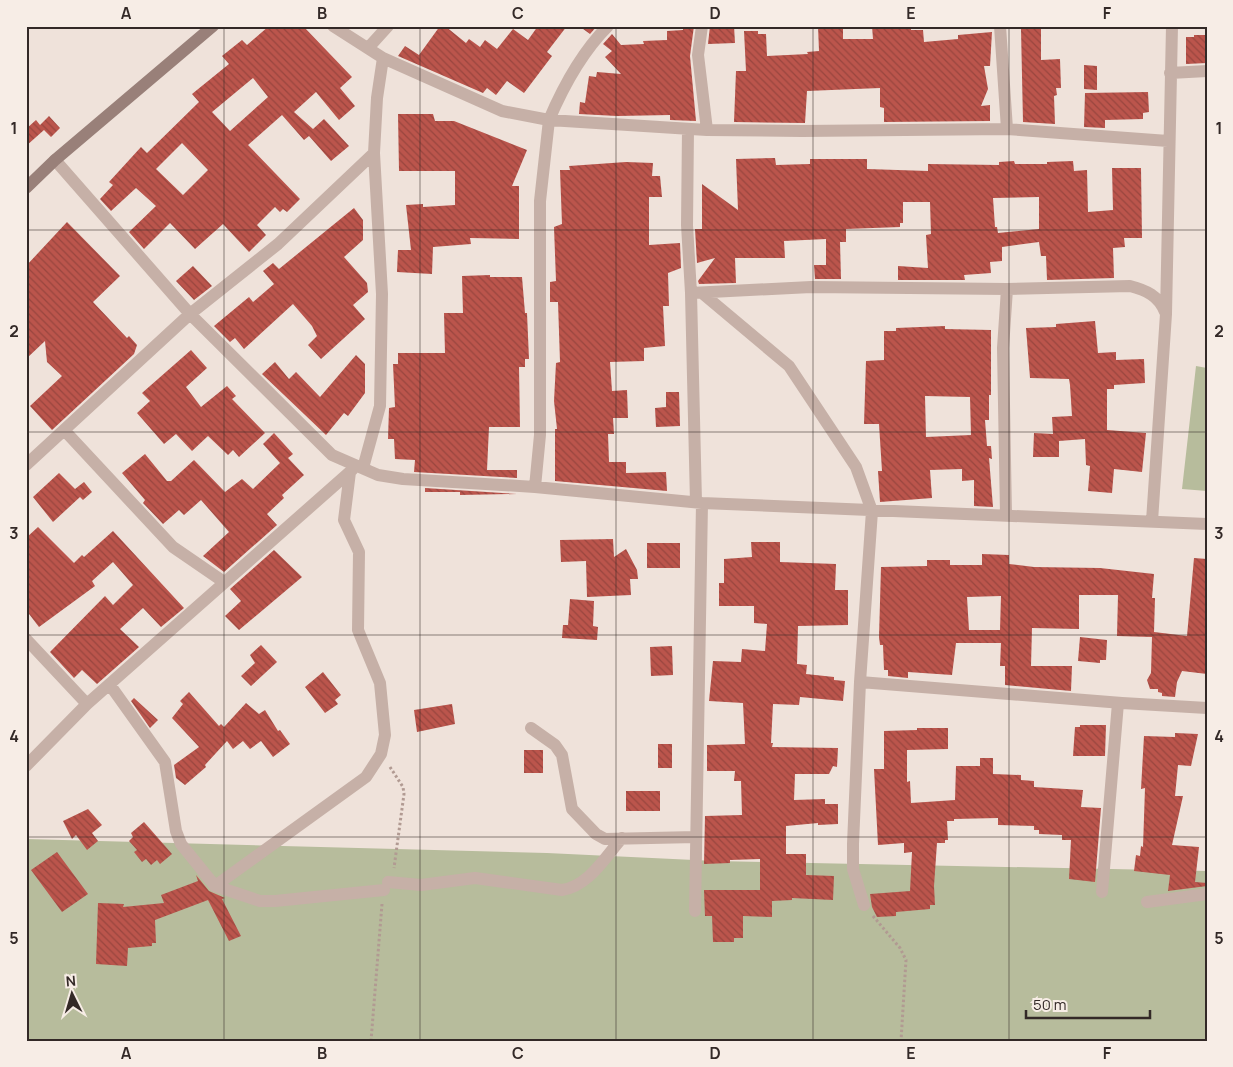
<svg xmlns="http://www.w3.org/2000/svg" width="1233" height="1067" font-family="Manrope,sans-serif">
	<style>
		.green { fill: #b7bc9c }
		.building { fill: url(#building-back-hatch); fill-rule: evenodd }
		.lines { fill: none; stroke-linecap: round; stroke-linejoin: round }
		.path { stroke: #b19a92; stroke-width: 3; stroke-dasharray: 2.5 2.5; stroke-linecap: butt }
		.minor { stroke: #c6b0a7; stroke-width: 12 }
		.secondary { stroke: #998079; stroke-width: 12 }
		.grid { fill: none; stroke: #332927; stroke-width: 1; stroke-opacity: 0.55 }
		.neatline { fill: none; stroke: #332927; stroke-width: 2 }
		.grid-label { font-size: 16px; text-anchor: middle; font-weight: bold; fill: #332927 }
	</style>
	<defs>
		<pattern id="building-back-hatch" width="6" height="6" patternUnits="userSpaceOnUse" patternTransform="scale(1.25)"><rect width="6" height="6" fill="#bb554c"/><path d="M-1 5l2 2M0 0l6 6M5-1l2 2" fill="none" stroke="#99463f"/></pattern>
	</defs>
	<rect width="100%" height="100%" fill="#efe2da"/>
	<!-- green -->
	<path class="green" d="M 1196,366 L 1207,368 L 1207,491 L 1182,489 Z
		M 26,839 L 547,853 L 715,861 L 1207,871 L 1207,1041 L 26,1041 Z"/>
	<!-- building -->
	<path class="building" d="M 269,26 L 303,26 L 352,77 L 340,88 L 355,106 L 339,120 L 316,92 L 294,112 L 313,129 L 324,119 L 349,146 L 331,161 L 309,136 L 304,140 L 282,115 L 248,145 L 300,199 L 287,212 L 283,209 L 280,212 L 275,207 L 257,225 L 266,235 L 249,252 L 223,224 L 195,249 L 170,223 L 144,249 L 129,232 L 156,206 L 136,188 L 111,211 L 100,199 L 113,185 L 109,182 L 141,147 L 147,153 L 199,102 L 192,94 L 229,64 L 222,56 L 242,40 L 247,45 ZM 253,78 L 268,97 L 230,131 L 212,112 ZM 182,143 L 208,170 L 183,195 L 156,169 Z
		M 440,26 L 445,26 L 466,43 L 469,39 L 480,47 L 485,40 L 497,49 L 513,29 L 528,40 L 538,26 L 567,26 L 547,52 L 552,56 L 524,93 L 507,81 L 496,95 L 487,88 L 483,93 L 398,56 L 405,46 L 419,55 Z
		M 579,26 L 597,26 L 590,34 Z
		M 683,26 L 694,26 L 690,56 L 696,121 L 670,120 L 670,115 L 617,116 L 579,114 L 580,102 L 585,103 L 589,76 L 596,77 L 597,72 L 621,74 L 605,57 L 612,51 L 603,44 L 612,34 L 621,45 L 644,44 L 643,41 L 667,40 L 667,31 L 683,30 Z
		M 710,26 L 734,26 L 735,43 L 708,44 Z
		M 818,26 L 843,26 L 843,39 L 873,39 L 872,26 L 911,26 L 911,30 L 923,30 L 924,42 L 958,39 L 958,35 L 992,32 L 990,66 L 984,66 L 988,89 L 981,106 L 990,105 L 990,121 L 884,122 L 884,108 L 880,107 L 880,88 L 807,91 L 805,123 L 734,122 L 736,71 L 746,71 L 744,31 L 758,31 L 758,34 L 766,34 L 767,56 L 808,54 L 807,52 L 819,51 Z
		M 1021,29 L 1041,29 L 1041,60 L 1060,59 L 1061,88 L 1056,88 L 1057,95 L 1054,96 L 1055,124 L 1023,122 Z
		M 1194,35 L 1207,35 L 1207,63 L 1186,64 L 1186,37 L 1194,37 Z
		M 1084,65 L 1097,66 L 1097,90 L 1084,89 Z
		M 1148,92 L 1149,112 L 1143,113 L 1143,119 L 1105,120 L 1105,128 L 1084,127 L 1085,93 Z
		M 398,114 L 433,114 L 435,121 L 454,121 L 527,150 L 512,186 L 519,186 L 519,239 L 470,238 L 471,244 L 433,247 L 432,274 L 397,272 L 398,250 L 411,250 L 406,205 L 423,204 L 423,207 L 455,205 L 455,171 L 399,171 Z
		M 49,116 L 60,128 L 51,137 L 44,130 L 26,146 L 26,129 L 36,120 L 40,125 Z
		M 775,158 L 776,165 L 810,164 L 810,159 L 867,159 L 867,169 L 928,171 L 928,164 L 999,165 L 999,162 L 1014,161 L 1015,164 L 1047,164 L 1047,162 L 1073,161 L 1074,171 L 1087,170 L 1088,212 L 1113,210 L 1112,168 L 1141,168 L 1142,238 L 1124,238 L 1125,247 L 1113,248 L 1114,278 L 1047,280 L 1046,256 L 1041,256 L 1039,242 L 1002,247 L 1002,261 L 990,262 L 991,273 L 964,275 L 965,280 L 898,280 L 898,266 L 928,268 L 926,235 L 931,234 L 930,202 L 903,202 L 903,223 L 900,223 L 900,227 L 846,229 L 846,242 L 840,242 L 841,279 L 815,279 L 814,265 L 826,265 L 826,239 L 784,241 L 785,258 L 735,258 L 736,283 L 699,284 L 698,281 L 715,258 L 697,263 L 695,229 L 702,229 L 702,184 L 738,210 L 736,159 ZM 1039,197 L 1039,229 L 998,233 L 997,227 L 995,227 L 993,198 Z
		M 626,162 L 653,163 L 652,176 L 660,176 L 662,197 L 649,197 L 649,245 L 680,243 L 681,268 L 668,273 L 669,306 L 663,306 L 665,346 L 644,348 L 644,361 L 610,362 L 612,391 L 627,390 L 628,418 L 613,418 L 614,434 L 608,434 L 609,462 L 626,462 L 626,473 L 666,472 L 667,491 L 555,481 L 555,429 L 557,429 L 554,401 L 556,363 L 560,362 L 558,302 L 550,302 L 550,282 L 556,281 L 554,227 L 562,224 L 560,170 L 570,170 L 569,166 Z
		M 354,208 L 363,220 L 363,240 L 344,257 L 367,283 L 368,292 L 353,305 L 365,319 L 321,359 L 308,345 L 317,336 L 312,326 L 293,304 L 244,349 L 235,338 L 230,342 L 214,326 L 249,297 L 253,302 L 274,284 L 263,271 L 273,263 L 279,269 Z
		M 67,222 L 120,276 L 93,302 L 127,338 L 129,336 L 137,345 L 134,354 L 52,430 L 30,406 L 62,376 L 47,362 L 45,341 L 26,359 L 26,266 Z
		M 193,266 L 212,286 L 194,300 L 176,281 Z
		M 490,275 L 490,277 L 522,277 L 525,313 L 527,313 L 529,359 L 525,359 L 525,367 L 519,367 L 520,427 L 489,427 L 487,470 L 517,470 L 517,478 L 414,472 L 415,460 L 395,459 L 394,439 L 388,439 L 389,408 L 395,407 L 393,364 L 398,364 L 398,353 L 445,353 L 444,313 L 463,313 L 462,276 Z
		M 1095,321 L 1098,353 L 1116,352 L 1116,360 L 1144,359 L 1145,383 L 1114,385 L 1114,389 L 1107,389 L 1107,430 L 1146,433 L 1142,472 L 1114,469 L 1112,493 L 1088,491 L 1090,466 L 1086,465 L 1085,439 L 1059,441 L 1059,457 L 1033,457 L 1034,433 L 1053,434 L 1052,417 L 1072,416 L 1070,385 L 1069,379 L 1030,378 L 1026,328 L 1056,327 L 1056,324 Z
		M 945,326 L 945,329 L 991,330 L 991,395 L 989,395 L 989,420 L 985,420 L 987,446 L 991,446 L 992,459 L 989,458 L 993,507 L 974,506 L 974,480 L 962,481 L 962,469 L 930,470 L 932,498 L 880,502 L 878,471 L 882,471 L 879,424 L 864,424 L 866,361 L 884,360 L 884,331 L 896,331 L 896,328 ZM 925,396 L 970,397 L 971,435 L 926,437 Z
		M 191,350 L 207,368 L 186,387 L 201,407 L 227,386 L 236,396 L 232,399 L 265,433 L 239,457 L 233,450 L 228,455 L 208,436 L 192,451 L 176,434 L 164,444 L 137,413 L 150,401 L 142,393 Z
		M 356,355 L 365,364 L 365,393 L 348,416 L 344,413 L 326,435 L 262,374 L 275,362 L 289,379 L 296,372 L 320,397 Z
		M 666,392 L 679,392 L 680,426 L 656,427 L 655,408 L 666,407 Z
		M 274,433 L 293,454 L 288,458 L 304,475 L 282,495 L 284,498 L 267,514 L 277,525 L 224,572 L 203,556 L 229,532 L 201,500 L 184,515 L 179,510 L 163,524 L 143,503 L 145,500 L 122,473 L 145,454 L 167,481 L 171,481 L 194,460 L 225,492 L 242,479 L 253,489 L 280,463 L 263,444 Z
		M 59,473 L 75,489 L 84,482 L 92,492 L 83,500 L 80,497 L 53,522 L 33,497 Z
		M 425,488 L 517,494 L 460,495 L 460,492 L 425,492 Z
		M 38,527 L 74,563 L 82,555 L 84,557 L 113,531 L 184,608 L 161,627 L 143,608 L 120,629 L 139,647 L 97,684 L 82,670 L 74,678 L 50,652 L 105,596 L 113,605 L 133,585 L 113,562 L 92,581 L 95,586 L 39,627 L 26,610 L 26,538 Z
		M 613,539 L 614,557 L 626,549 L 637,570 L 638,579 L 630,579 L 631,595 L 587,597 L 586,561 L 561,562 L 560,540 Z
		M 751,542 L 780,542 L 780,562 L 836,564 L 835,590 L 848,590 L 848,625 L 798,626 L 797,664 L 807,665 L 806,674 L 834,677 L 834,680 L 845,681 L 843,701 L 800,697 L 799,705 L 773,704 L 771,743 L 773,743 L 772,747 L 838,748 L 837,767 L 833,766 L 829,774 L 795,774 L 794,800 L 825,799 L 825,804 L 838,804 L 838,824 L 818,825 L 818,823 L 786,826 L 786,854 L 806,854 L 806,875 L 834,876 L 833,900 L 792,898 L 792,900 L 772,901 L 772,917 L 743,916 L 743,938 L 734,938 L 734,942 L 713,942 L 712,916 L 705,916 L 704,890 L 760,890 L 760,859 L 730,860 L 730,863 L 704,864 L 705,816 L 742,815 L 741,781 L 734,781 L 735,771 L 707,771 L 707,745 L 745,744 L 743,703 L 709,701 L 713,661 L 741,662 L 742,649 L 765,651 L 767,624 L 754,623 L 754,606 L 719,606 L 719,583 L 724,583 L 724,559 L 752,557 Z
		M 647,543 L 680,543 L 680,568 L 647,568 Z
		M 274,550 L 302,577 L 239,630 L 225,616 L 241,601 L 230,589 Z
		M 982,554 L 1009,555 L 1009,564 L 1034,567 L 1100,568 L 1154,574 L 1152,598 L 1155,598 L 1154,632 L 1187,636 L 1194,558 L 1207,559 L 1207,674 L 1182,671 L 1177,682 L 1175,697 L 1162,696 L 1162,693 L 1158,692 L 1158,689 L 1150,689 L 1147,680 L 1151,673 L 1152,637 L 1117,636 L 1118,595 L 1079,595 L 1079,629 L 1032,628 L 1031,666 L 1072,666 L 1071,691 L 1005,685 L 1005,666 L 1000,666 L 1001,643 L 956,643 L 952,675 L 908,672 L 908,678 L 888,676 L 888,670 L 884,670 L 883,645 L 880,645 L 879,637 L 881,567 L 927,566 L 927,560 L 950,560 L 950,565 L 982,565 ZM 1001,596 L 1000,630 L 969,630 L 967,597 Z
		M 570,599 L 594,601 L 593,626 L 598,627 L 597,640 L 562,638 L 563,625 L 568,625 Z
		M 1080,637 L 1107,640 L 1106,660 L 1100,660 L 1100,663 L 1078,661 Z
		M 261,645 L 277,662 L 251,686 L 241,676 L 255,663 L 250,655 Z
		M 672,646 L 673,675 L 651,676 L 650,647 Z
		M 323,672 L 341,695 L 335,700 L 338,704 L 325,713 L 305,687 Z
		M 189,692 L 219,726 L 221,724 L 224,727 L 246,703 L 259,714 L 265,710 L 278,731 L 280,730 L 290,744 L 273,757 L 261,741 L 250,749 L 243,741 L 233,749 L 227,741 L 205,765 L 206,767 L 185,785 L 176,778 L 174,765 L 199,747 L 172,718 L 183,704 L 180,701 Z
		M 134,698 L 158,720 L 150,728 L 131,701 Z
		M 452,704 L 455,724 L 417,732 L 414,710 Z
		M 1080,725 L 1106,725 L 1105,756 L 1073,756 L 1075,727 L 1080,727 Z
		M 917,728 L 948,728 L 948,749 L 907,750 L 907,782 L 910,781 L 911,803 L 955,800 L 956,766 L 980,766 L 980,758 L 993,758 L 993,774 L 1021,775 L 1021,780 L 1034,781 L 1034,787 L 1083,790 L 1081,807 L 1101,808 L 1095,882 L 1069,879 L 1071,840 L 1062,840 L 1062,835 L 1039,834 L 1039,830 L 1034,830 L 1034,826 L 998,825 L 998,818 L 954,819 L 954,821 L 947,821 L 948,840 L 945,840 L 945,843 L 937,843 L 934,886 L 935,905 L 930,905 L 930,909 L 896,912 L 896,916 L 877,917 L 872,907 L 870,894 L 910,891 L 912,852 L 904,853 L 904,843 L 878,845 L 874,769 L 884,769 L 884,731 L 917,730 Z
		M 1175,733 L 1198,734 L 1191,766 L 1178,765 L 1175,796 L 1183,796 L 1172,845 L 1199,847 L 1195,882 L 1207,883 L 1207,886 L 1168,891 L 1170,875 L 1134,871 L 1136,855 L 1140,856 L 1141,846 L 1143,847 L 1145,788 L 1141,789 L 1144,736 L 1175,737 Z
		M 658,744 L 672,744 L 672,768 L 658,768 Z
		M 524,750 L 543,750 L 543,773 L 524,773 Z
		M 626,791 L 660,791 L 660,811 L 626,811 Z
		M 88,809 L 102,825 L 92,833 L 98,841 L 87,850 L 76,835 L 72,839 L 63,821 Z
		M 144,822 L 172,854 L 160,864 L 157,860 L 151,865 L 146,859 L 142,862 L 134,852 L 137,850 L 129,841 L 133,837 L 131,833 Z
		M 57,852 L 88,894 L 62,912 L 31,870 Z
		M 196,875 L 209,891 L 225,898 L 222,899 L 241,936 L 229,941 L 208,900 L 155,920 L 156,943 L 152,943 L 152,946 L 128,948 L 127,966 L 96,964 L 98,903 L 124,904 L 123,907 L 164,903 L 161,895 L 198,881 Z"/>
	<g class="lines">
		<!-- path -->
		<path class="path" d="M 390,767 L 403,787 L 404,794 L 394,868
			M 873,916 L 900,948 L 906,960 L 901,1041
			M 371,1041 L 382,904"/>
		<!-- minor -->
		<path class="minor" d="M 333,26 L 383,58 L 502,111 L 549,120 C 563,87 582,52 608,26
			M 702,26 L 698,55 L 707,130
			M 1000,26 L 1007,129
			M 369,47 L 388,26
			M 1170,73 L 1207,71
			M 688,129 L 687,225 L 691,293 L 696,502
			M 55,160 L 190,314 L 332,455 L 378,475 L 403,479 L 535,487 L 702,503 L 1207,524
			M 691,293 L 811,287 L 1007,289 L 1130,286 C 1146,290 1159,296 1165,312
			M 702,293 L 789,366 L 856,467 L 872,511 L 860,682 L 853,844 L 853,869 L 864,905
			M 65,431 L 173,547 L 224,582
			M 26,465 L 190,314 L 278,244 L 374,153
			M 363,468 L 380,406 L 382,294 L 374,153 L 377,98 L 383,58
			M 535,487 L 540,435 L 540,201 L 549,120 L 707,130 L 802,131 L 1007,129 L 1168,141
			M 1006,515 L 1003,348 L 1007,289
			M 1152,521 L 1166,314 L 1172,26
			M 26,639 L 87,704
			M 860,682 L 1122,703 L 1207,708
			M 110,685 L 165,762 L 176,831 L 181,844 L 215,886 L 260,901 L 275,901 L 384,890
			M 531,728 L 555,745 L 562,755 L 572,809 L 596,834 L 605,839 L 696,837
			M 26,766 L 87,704 L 352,470
			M 388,882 L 421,885 L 475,878 L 562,890 C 589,886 605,857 622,838
			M 215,886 L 366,777 L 381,754 L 385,735 L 380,683 L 358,630 L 359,552 L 344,520 L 350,472
			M 1102,892 L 1118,703
			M 1147,902 L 1207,894
			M 695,911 L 702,503"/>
		<!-- secondary -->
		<path class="secondary" d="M 26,188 L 55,160 L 213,26"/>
	</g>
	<!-- grid -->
	<path class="grid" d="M 224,26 L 224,1041M 420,26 L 420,1041M 616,26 L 616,1041M 813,26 L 813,1041M 1009,26 L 1009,1041M 26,230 L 1207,230M 26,432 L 1207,432M 26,635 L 1207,635M 26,837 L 1207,837"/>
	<!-- border -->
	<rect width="1233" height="1067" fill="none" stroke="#f7ede6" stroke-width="55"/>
	<!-- north arrow -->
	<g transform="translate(72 994) rotate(355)" stroke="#f7ede6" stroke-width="4" paint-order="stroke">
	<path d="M0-4L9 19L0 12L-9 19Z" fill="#332927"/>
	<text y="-8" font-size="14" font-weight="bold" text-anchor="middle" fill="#332927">N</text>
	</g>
	<!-- scale -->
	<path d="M1026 1010v8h124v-8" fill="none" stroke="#332927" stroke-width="2.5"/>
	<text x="1033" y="1010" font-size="15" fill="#332927" stroke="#f7ede6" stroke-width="4" paint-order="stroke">50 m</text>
	<rect x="28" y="28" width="1178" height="1012" class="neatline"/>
	<g class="grid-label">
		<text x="126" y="19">A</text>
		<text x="322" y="19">B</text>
		<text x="518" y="19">C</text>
		<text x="715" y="19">D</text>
		<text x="911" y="19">E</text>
		<text x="1107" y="19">F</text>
		<text x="14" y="134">1</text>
		<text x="1219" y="134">1</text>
		<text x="14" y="337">2</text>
		<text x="1219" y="337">2</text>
		<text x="14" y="539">3</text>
		<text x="1219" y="539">3</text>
		<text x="14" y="742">4</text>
		<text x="1219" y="742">4</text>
		<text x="14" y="944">5</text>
		<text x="1219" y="944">5</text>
		<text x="126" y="1059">A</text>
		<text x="322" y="1059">B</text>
		<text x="518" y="1059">C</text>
		<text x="715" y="1059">D</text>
		<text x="911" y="1059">E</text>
		<text x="1107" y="1059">F</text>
	</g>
</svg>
